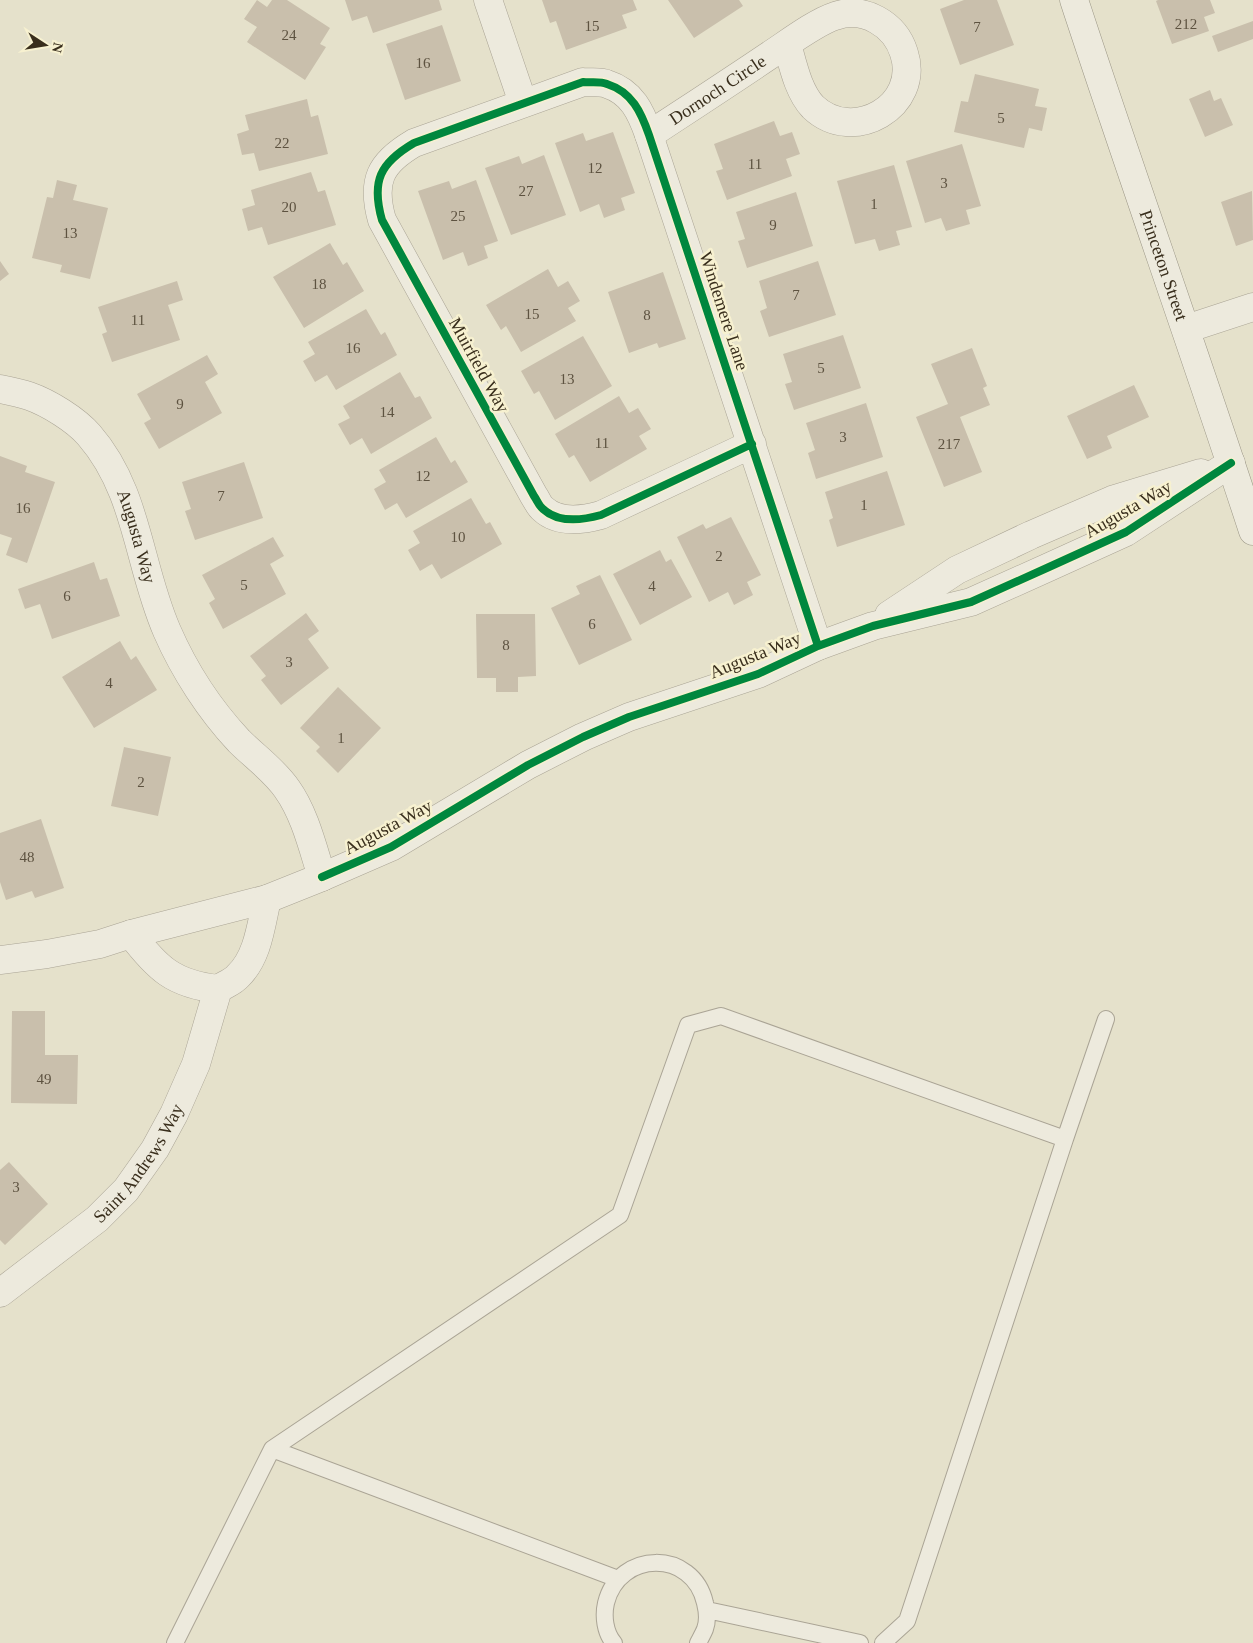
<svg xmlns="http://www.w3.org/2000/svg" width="1253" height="1643" font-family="'Times New Roman',serif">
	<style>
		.building { fill: #c9bfac }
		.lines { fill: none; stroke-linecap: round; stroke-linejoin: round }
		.lane-casing { stroke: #aaa495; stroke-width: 18 }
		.street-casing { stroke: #aaa495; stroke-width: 29 }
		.secondary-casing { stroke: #9a9585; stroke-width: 29 }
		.lane { stroke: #edeadd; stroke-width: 16 }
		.street { stroke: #edeadd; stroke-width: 28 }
		.secondary { stroke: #edeadd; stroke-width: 28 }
		.cycleway-casing { stroke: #f7f1d0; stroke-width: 11 }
		.cycleway { stroke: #00873e; stroke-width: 8 }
		.labels { text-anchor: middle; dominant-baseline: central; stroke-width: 5; stroke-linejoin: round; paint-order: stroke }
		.number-label { font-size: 15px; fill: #5d5240 }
		.street-label { font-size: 18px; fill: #392e1c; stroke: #f7f1d0 }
	</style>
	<rect width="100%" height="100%" fill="#e5e1cb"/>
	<!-- building -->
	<path class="building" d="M 257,0 L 267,7 L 272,0 L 287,0 L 330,28 L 320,44 L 326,47 L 305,80 L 247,42 L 257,27 L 244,19 Z
		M 345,0 L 439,0 L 442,10 L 373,33 L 367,16 L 352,21 Z
		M 542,0 L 633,0 L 637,10 L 622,15 L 627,28 L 566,50 L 556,21 L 550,23 Z
		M 668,0 L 739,0 L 743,6 L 694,38 Z
		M 964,0 L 997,0 L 1014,45 L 960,65 L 940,9 Z
		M 1158,0 L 1210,0 L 1215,13 L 1204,17 L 1209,31 L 1172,44 L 1156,1 Z
		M 1253,21 L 1253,39 L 1218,52 L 1212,36 Z
		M 442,25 L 461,81 L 405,100 L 386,44 Z
		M 975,74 L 1039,89 L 1035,106 L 1047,108 L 1042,131 L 1029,128 L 1024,148 L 954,132 L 961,101 L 968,102 Z
		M 1210,90 L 1214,101 L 1221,98 L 1233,125 L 1205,137 L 1189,99 Z
		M 307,99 L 311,117 L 318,115 L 328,154 L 259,171 L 254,153 L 242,155 L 237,134 L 249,130 L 245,115 Z
		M 774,121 L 780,136 L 792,132 L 800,154 L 786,159 L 792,176 L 727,200 L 716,171 L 723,169 L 714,144 Z
		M 613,132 L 635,193 L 621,198 L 625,210 L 604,218 L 599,204 L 580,212 L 555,143 L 583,133 L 586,141 Z
		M 962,144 L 981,206 L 966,210 L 970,224 L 946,231 L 941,218 L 925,223 L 906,161 Z
		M 544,155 L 566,215 L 511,235 L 485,168 L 519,156 L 522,164 Z
		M 894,165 L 912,227 L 896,231 L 900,245 L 879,251 L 875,239 L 855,244 L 837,181 Z
		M 311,172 L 318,192 L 325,190 L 336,225 L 268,245 L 262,227 L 248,231 L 242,209 L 255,205 L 251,190 Z
		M 57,180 L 77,185 L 73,200 L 108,208 L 90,279 L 60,272 L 62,265 L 32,258 L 47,197 L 53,198 Z
		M 476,180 L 498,241 L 484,246 L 488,258 L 468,266 L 463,252 L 443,260 L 418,191 L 449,181 L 452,189 Z
		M 1252,191 L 1253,240 L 1236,246 L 1221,202 Z
		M 796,192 L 813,246 L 747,268 L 738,241 L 745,239 L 736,212 Z
		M 330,243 L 343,265 L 347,262 L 364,291 L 304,328 L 273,277 Z
		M 0,261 L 9,274 L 0,281 Z
		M 818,261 L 836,315 L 769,337 L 760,311 L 767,308 L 759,281 Z
		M 548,269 L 558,287 L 568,281 L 580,301 L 568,308 L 576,321 L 521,352 L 506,326 L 501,330 L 486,305 Z
		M 663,272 L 686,339 L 659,348 L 657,343 L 629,353 L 608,292 Z
		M 177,281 L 183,300 L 168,305 L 180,340 L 112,362 L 102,334 L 107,332 L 98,307 Z
		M 366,309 L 381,335 L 385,332 L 397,355 L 336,390 L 327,375 L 315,382 L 303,361 L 315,354 L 308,342 Z
		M 843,335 L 861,388 L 794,410 L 785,384 L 792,382 L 783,354 Z
		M 583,336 L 612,386 L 555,420 L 539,391 L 534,394 L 521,371 Z
		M 972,348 L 987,386 L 983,388 L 990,405 L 960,417 L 982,472 L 944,487 L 916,417 L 948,404 L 931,364 Z
		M 207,355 L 218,374 L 205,382 L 222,413 L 159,449 L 144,423 L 151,419 L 137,394 Z
		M 400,372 L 415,398 L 420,396 L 432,418 L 371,454 L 362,438 L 350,445 L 338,424 L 350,418 L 343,406 Z
		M 1134,385 L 1149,417 L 1107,436 L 1112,448 L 1087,459 L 1067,416 Z
		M 619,396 L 629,413 L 638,408 L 651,429 L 639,436 L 647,449 L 590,482 L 574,455 L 569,458 L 555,434 Z
		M 866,403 L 883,457 L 816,479 L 808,453 L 815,450 L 806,423 Z
		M 436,437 L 451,463 L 455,460 L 468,482 L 406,518 L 397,503 L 385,510 L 374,489 L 386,482 L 379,470 Z
		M 0,456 L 27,466 L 25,472 L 55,482 L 27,563 L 6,555 L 12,538 L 0,534 Z
		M 244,462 L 263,518 L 195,540 L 185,511 L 191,509 L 182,482 Z
		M 887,471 L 905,525 L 837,547 L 829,520 L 833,518 L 825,492 Z
		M 471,498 L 486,524 L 490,522 L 502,544 L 441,579 L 432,564 L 420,571 L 408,550 L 420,543 L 413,531 Z
		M 731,517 L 761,575 L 747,582 L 753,595 L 734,605 L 728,592 L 709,602 L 677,537 L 703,524 L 706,529 Z
		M 273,537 L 284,556 L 270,564 L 286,594 L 223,629 L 209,603 L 215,599 L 202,575 Z
		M 660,550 L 666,562 L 671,559 L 692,597 L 640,625 L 613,574 Z
		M 94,562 L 100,580 L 107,578 L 120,616 L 52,639 L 40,604 L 25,609 L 18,589 Z
		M 600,575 L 632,640 L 579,665 L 551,608 L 580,594 L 576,586 Z
		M 306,613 L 319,631 L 308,639 L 329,668 L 281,705 L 261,680 L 266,676 L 250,656 Z
		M 476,614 L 535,614 L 536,676 L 518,677 L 518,692 L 496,692 L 496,678 L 477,678 Z
		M 120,641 L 131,660 L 136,656 L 157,690 L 94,728 L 62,677 Z
		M 338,687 L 381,728 L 338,773 L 316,751 L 320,747 L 300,728 Z
		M 124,747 L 171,757 L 158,816 L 111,806 Z
		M 41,819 L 64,888 L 35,898 L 32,891 L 6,900 L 0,882 L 0,833 Z
		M 12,1011 L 45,1011 L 45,1055 L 78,1055 L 77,1104 L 11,1103 Z
		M 9,1162 L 48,1204 L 5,1245 L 0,1240 L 0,1170 Z"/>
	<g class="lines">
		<defs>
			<path id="lane" d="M 1065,1139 L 1106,1019
				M 272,1449 L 620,1215 L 688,1025 L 721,1016 L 1065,1139 L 907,1621 L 883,1643
				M 707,1610 L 860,1643
				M 175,1643 L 272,1449 L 618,1579
				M 614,1643 C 605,1633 603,1616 606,1603 C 619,1550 693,1549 705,1603 C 707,1611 708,1621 705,1629 C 703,1634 700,1639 698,1643"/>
			<g id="street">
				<path d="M 488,0 L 523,103"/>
				<path id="s1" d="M 649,135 C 690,108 730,82 770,55 C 787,44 816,22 835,16 C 864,6 895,24 904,53 C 921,106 853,145 813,107 C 798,91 793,65 787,44"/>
				<path d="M 1186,329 L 1253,307"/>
				<path id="s2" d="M 0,389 C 10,391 20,393 29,396 C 49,403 76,420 89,435 C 138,491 138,565 167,631 C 184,670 210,710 239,741 C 255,757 275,771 287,789 C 305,814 313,849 322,877 L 267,899 L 131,934 L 100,944 L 47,954 L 0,960"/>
				<path d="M 752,444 L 601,515 C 583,520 558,523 543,509 C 539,506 537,500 534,496 L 382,220 C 371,181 380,163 414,143 L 583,82 C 590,83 600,81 607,84 C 632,92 641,112 649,135 L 818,646"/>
				<path d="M 889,615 L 957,570 L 1031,535 L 1112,500 L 1201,473"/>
				<path d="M 322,877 L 391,847 L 528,765 L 583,737 L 629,717 L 758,674 L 818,646 L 873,626 L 971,602 L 1049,567 L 1126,532 L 1231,463"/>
				<path d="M 131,934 C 157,968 173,984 218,989"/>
				<path id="s3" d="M 0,1293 L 97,1219 L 126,1190 L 155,1149 L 174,1114 L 196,1064 L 218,989 C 224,985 233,982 238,976 C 258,957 261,925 267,899"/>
			</g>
			<g id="secondary">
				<path id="s4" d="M 1074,0 C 1132,177 1195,353 1253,531"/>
			</g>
		</defs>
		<!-- lane casing -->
		<use href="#lane" class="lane-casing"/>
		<!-- street casing -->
		<use href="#street" class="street-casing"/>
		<!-- secondary casing -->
		<use href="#secondary" class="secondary-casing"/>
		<!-- lane -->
		<use href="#lane" class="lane"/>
		<!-- street -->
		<use href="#street" class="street"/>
		<!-- secondary -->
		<use href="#secondary" class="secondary"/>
		<defs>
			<path id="cycleway" d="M 752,444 L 601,515 C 583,520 558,523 543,509 C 539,506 537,500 534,496 L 382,220 C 371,181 380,163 414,143 L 583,82 C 590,83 600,81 607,84 C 632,92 641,112 649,135 L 818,646
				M 322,877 L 391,847 L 528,765 L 583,737 L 629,717 L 758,674 L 818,646 L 873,626 L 971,602 L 1049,567 L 1126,532 L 1231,463"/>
		</defs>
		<!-- cycleway casing -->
		<use href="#cycleway" class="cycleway-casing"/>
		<!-- cycleway -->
		<use href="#cycleway" class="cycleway"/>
	</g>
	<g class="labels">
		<!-- number labels -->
		<g class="number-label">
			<text x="1186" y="24">212</text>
			<text x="592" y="26">15</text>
			<text x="977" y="27">7</text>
			<text x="289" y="35">24</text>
			<text x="423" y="63">16</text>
			<text x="1001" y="118">5</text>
			<text x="282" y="143">22</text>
			<text x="755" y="164">11</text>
			<text x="595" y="168">12</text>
			<text x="944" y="183">3</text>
			<text x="526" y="191">27</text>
			<text x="874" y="204">1</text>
			<text x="289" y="207">20</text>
			<text x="458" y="216">25</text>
			<text x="773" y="225">9</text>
			<text x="70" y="233">13</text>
			<text x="319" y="284">18</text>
			<text x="796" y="295">7</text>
			<text x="532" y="314">15</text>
			<text x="647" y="315">8</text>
			<text x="138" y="320">11</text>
			<text x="353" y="348">16</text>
			<text x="821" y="368">5</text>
			<text x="567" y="379">13</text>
			<text x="180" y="404">9</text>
			<text x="387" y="412">14</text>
			<text x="843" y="437">3</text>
			<text x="602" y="443">11</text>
			<text x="949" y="444">217</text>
			<text x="423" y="476">12</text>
			<text x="221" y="496">7</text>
			<text x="864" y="505">1</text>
			<text x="23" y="508">16</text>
			<text x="458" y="537">10</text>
			<text x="719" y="556">2</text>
			<text x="244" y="585">5</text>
			<text x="652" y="586">4</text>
			<text x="67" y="596">6</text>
			<text x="592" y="624">6</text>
			<text x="506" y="645">8</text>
			<text x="289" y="662">3</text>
			<text x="109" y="683">4</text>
			<text x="341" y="738">1</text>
			<text x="141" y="782">2</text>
			<text x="27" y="857">48</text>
			<text x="44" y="1079">49</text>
			<text x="16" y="1187">3</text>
		</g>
		<!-- street labels -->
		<g class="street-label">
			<text stroke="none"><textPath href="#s1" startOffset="82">Dornoch Circle</textPath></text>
			<text stroke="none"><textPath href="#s4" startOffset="280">Princeton Street</textPath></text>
			<text transform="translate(724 311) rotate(72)">Windemere Lane</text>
			<text transform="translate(479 365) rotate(61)">Muirfield Way</text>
			<text transform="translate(1128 509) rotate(-30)">Augusta Way</text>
			<text stroke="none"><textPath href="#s2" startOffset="215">Augusta Way</textPath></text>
			<text transform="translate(755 655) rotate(-22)">Augusta Way</text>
			<text transform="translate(388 827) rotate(-28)">Augusta Way</text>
			<text stroke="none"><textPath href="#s3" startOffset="192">Saint Andrews Way</textPath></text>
		</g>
	</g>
	<!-- north arrow -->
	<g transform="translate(45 45) rotate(102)" stroke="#f7f1d0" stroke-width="4" paint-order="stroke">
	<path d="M0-4L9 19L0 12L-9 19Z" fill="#392e1c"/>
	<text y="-8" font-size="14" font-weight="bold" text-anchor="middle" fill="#392e1c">N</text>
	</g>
</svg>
